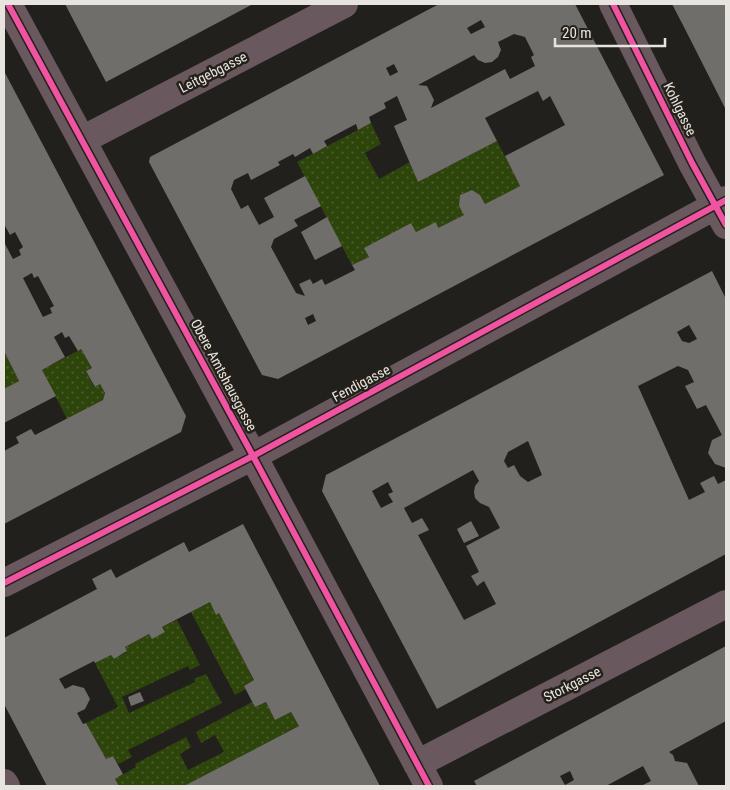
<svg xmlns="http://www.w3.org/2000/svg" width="730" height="790" font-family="'Roboto Condensed',sans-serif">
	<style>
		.grass { fill: url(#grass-dots) }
		.building { fill: #706e6b; fill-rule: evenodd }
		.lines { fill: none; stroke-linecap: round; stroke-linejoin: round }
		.minor { stroke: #69585d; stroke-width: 28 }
		.cycleway-casing { stroke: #25211a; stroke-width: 9 }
		.cycleway { stroke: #f153a3; stroke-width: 6 }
		.labels { text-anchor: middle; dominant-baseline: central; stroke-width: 5; stroke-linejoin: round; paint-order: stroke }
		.street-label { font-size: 14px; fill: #e7e4df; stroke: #25211a }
	</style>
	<defs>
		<pattern id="grass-dots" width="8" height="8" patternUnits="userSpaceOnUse" patternTransform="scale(1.25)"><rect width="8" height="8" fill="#2d440a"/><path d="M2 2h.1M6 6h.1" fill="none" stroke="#4b5f2d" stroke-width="1.8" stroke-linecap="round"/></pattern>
	</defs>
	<rect width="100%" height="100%" fill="#22201d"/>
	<!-- grass -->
	<path class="grass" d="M 371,123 L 381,144 L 365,153 L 379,179 L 410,162 L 418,182 L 497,141 L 520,186 L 485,204 L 480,195 L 472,190 L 460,195 L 464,215 L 438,228 L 416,232 L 411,223 L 365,248 L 369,257 L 352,265 L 297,162 Z
		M 81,349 L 92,368 L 86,371 L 94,387 L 100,384 L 105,393 L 103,400 L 67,419 L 42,370 Z
		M 4,351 L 19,381 L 5,389 L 4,387 Z
		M 210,602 L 216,614 L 219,613 L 254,680 L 244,686 L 246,689 L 235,695 L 191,612 Z
		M 177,620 L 200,665 L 190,670 L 188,666 L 122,697 L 129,713 L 195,682 L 194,679 L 206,674 L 222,703 L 128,750 L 132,757 L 118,764 L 113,756 L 106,759 L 86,723 L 118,707 L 95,663 L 111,655 L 114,659 L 127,652 L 125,647 L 149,634 L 152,638 L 165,631 L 162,627 Z
		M 252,702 L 255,707 L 266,702 L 275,719 L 291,712 L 299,726 L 184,786 L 119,786 L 115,779 L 136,767 L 135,764 L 186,737 L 191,747 L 180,754 L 188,770 L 224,752 L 215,735 L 201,743 L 196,732 Z"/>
	<!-- building -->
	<path class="building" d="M 65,4 L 253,4 L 106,82 Z
		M 439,4 L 575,4 L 664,175 L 278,379 L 262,375 L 149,162 L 150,157 ZM 481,20 L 485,27 L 471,34 L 467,28 ZM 514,34 L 525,37 L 534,55 L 531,57 L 535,66 L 510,79 L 505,69 L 431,108 L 434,100 L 427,86 L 418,85 L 474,55 L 478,60 L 485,63 L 492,62 L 498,57 L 501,50 L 498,42 ZM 394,64 L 398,72 L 390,76 L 386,68 ZM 538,91 L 543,101 L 550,96 L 565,125 L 505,156 L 520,186 L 485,204 L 480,195 L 472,190 L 460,195 L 459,206 L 464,215 L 438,228 L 436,222 L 416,232 L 411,223 L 364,248 L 369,257 L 352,265 L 355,270 L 325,285 L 322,279 L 313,284 L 310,279 L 299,284 L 305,296 L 296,293 L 271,247 L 274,239 L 298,226 L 294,220 L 321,206 L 305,176 L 264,198 L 274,217 L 259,225 L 248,205 L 241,209 L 231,189 L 234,180 L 248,173 L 251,180 L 280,165 L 278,162 L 293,154 L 295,157 L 310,148 L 313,154 L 327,146 L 324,141 L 356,124 L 358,130 L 371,123 L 369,117 L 386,108 L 384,103 L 397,96 L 407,120 L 394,126 L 418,182 L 497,141 L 485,118 ZM 313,314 L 316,321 L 308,325 L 305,318 Z
		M 672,4 L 726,4 L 726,110 L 685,29 Z
		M 4,71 L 186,416 L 181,432 L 4,524 L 4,451 L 19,443 L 16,437 L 31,429 L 35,435 L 103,400 L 105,393 L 100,384 L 95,387 L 86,371 L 92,368 L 81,349 L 78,351 L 69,336 L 65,338 L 62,332 L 54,337 L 65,357 L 42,370 L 56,396 L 4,423 L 4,389 L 19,381 L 4,351 L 4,242 L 13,259 L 21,255 L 19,250 L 23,247 L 15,232 L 10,235 L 4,224 ZM 32,273 L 34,278 L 38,276 L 54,306 L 50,308 L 52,313 L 43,317 L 23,278 Z
		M 327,217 L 342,246 L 315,260 L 301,232 Z
		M 712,271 L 726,299 L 726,468 L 715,464 L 708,453 L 712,440 L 722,435 L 706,405 L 697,409 L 685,386 L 694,382 L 688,370 L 678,366 L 638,386 L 689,500 L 705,492 L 700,483 L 714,476 L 718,484 L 726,480 L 726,554 L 437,709 L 322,491 L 326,475 ZM 689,325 L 697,339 L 689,343 L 682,341 L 677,332 ZM 528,441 L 542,475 L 528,482 L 520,476 L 514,465 L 508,468 L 504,461 L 508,452 ZM 473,470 L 479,481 L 475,486 L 474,492 L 475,498 L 480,503 L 489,507 L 500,528 L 466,546 L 479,572 L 471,576 L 477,586 L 484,581 L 496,604 L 464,620 L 418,535 L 429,530 L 422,518 L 412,523 L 404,508 ZM 388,482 L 393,492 L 388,494 L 393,502 L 381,508 L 372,491 Z
		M 471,521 L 479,536 L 464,543 L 457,529 Z
		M 243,524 L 380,786 L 184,786 L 299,726 L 291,712 L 275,720 L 266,702 L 255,707 L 244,686 L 254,680 L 219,613 L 216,615 L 210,602 L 162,627 L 165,632 L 152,639 L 149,634 L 125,647 L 127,651 L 114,659 L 111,655 L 95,663 L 94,661 L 59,679 L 65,689 L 73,685 L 84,688 L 90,699 L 85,709 L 77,713 L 83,724 L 86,723 L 106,759 L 113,756 L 123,774 L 115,779 L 119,786 L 47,786 L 4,704 L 4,638 L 97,589 L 92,579 L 111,569 L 116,578 L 184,542 L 189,552 Z
		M 726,646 L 726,721 L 669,752 L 673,755 L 675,761 L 687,763 L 699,786 L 641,786 L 651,781 L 643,766 L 606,786 L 477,786 L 474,781 ZM 570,771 L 574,780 L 565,785 L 560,776 Z
		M 140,692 L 144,701 L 131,706 L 128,697 Z"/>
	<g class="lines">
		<!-- minor -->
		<path class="minor" d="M 8,4 L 253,456 L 429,786
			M 613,4 L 692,163 L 726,225
			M 82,140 L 344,4
			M 4,583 L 253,456 L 726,200
			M 417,764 L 726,604
			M 4,783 L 6,786"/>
		<defs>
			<path id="cycleway" d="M 8,4 L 253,456 L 429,786
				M 613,4 L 692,163 L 726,225
				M 4,583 L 253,456 L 726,200"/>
		</defs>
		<!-- cycleway casing -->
		<use href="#cycleway" class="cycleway-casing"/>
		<!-- cycleway -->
		<use href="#cycleway" class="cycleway"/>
	</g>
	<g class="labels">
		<!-- street labels -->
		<g class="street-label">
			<text transform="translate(213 72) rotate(-27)">Leitgebgasse</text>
			<text transform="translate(680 109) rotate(64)">Kohlgasse</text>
			<text transform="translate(224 375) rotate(62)">Obere Amtshausgasse</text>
			<text transform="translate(361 383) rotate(-28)">Fendigasse</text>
			<text transform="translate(572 684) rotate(-27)">Storkgasse</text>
		</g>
	</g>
	<!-- border -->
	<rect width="730" height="790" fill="none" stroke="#e7e4df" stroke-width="10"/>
	<!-- scale -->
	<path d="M555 38v8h110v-8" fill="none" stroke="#e7e4df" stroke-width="2.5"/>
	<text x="562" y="38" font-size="15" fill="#e7e4df" stroke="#25211a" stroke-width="4" paint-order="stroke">20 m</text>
</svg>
